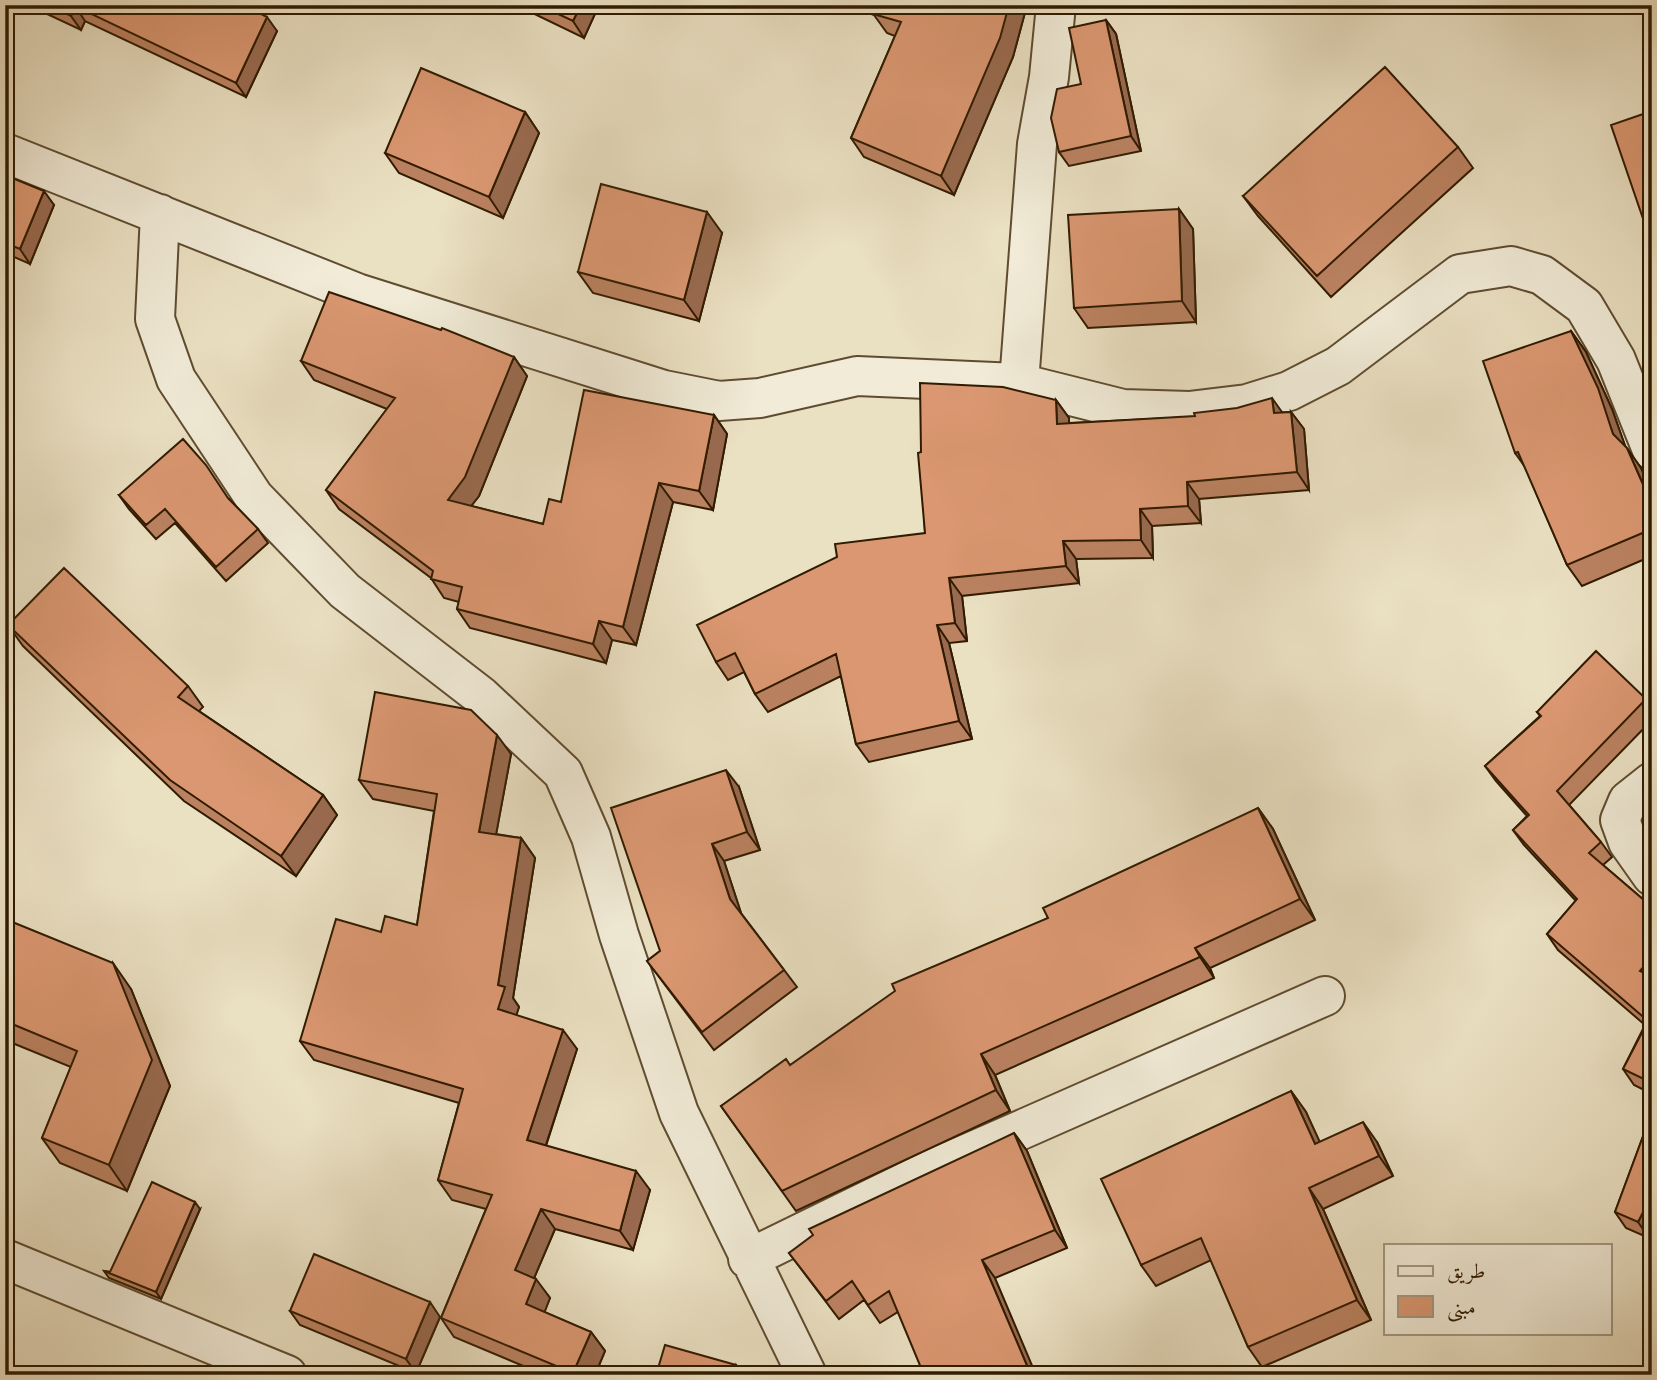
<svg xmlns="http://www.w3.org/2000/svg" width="1657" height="1380" font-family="'Libre Caslon Text',Amiri,serif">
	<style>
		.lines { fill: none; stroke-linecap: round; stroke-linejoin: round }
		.street-casing { stroke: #5f4c30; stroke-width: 42 }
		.street { stroke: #f1ebd7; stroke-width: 38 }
		.wall { fill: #bb8261; stroke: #311b00; stroke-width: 2 }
		.shaded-wall { fill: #996a4f; stroke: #311b00; stroke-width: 2 }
		.building { fill: #da9771; stroke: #311b00; stroke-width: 2 }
	</style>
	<rect width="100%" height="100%" fill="#eae0c2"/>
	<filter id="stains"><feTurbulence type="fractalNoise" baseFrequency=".00286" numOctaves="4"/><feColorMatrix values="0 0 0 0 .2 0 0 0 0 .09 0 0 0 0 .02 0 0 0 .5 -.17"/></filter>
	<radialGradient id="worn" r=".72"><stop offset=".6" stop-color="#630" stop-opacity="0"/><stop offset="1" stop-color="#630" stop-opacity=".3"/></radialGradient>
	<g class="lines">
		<defs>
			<path id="street" d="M 5,153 L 357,293 L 664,390 L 719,401 L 760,398 L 857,376 L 1019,383 L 1123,409 L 1189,411 L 1247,404 L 1289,391 L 1338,366 L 1460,274 L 1511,266 L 1542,275 L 1584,306 L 1616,360 L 1652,450
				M 160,214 L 155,319 L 176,379 L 254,497 L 345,591 L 481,696 L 563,773 L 591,837 L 619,935 L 679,1113 L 807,1375
				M 1019,383 L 1037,144 L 1049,77 L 1056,5
				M 1652,782 L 1628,801 L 1620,820 L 1628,842 L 1652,876
				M 5,1259 L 287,1375
				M 748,1259 L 930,1170 L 1325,996"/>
		</defs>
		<!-- street casing -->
		<use href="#street" class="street-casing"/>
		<!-- street -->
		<use href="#street" class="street"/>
	</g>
	<!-- wall -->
	<path class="wall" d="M 28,5 L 243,5 L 277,31 L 246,97 L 85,21 L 81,30 Z
		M 516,5 L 599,5 L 584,38 Z
		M 848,5 L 1027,5 L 1013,57 L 954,195 L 864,157 L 851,138 L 895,36 L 887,33 L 874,15 Z
		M 1106,20 L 1116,34 L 1141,151 L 1069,166 L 1059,152 L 1081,84 Z
		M 525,112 L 539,133 L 503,218 L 399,173 L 385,153 Z
		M 1458,147 L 1473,168 L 1331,297 L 1258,216 L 1243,196 Z
		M 5,175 L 54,205 L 30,264 L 5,253 Z
		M 1179,209 L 1193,229 L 1196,322 L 1088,328 L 1074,308 Z
		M 722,233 L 699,321 L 593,293 L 578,272 Z
		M 1571,331 L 1586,352 L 1612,409 L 1625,446 L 1641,468 L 1652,492 L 1652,556 L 1582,586 L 1567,565 L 1525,467 L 1515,453 Z
		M 514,357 L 527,376 L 479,496 L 471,506 L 543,524 L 561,502 L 714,415 L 727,434 L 713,510 L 673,502 L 636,645 L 612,640 L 606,663 L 470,628 L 457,609 L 459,602 L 444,598 L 431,578 L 339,509 L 326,490 L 387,409 L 314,380 L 301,361 Z
		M 1056,400 L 1069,418 L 1069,423 L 1291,412 L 1304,429 L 1309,490 L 1199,499 L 1201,523 L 1152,526 L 1153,558 L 1076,559 L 1079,583 L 962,596 L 967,641 L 949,643 L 972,739 L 869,762 L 856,744 L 841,676 L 768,712 L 755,694 L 744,672 L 728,680 L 716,662 L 925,533 L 921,452 Z
		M 119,495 L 229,499 L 258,529 L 268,543 L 226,581 L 175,523 L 156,539 L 129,509 Z
		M 8,625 L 188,686 L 203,707 L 199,711 L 323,795 L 337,815 L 296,876 L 184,801 L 23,646 Z
		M 1646,699 L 1652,707 L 1652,720 L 1569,805 L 1601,842 L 1612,857 L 1603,865 L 1652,907 L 1652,1094 L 1634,1085 L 1623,1069 L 1645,1025 L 1558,950 L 1547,934 L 1576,901 L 1524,845 L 1513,830 L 1527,816 L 1496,781 L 1485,766 L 1540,716 L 1537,712 Z
		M 511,754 L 496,834 L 521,838 L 535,858 L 513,998 L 519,1007 L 516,1015 L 577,1049 L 546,1146 L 650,1190 L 633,1250 L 555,1229 L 534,1278 L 550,1298 L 544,1312 L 591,1332 L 605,1351 L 595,1375 L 545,1375 L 454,1337 L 441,1318 L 486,1209 L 452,1200 L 438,1180 L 459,1103 L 314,1060 L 300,1041 L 381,932 L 417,925 L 434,811 L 373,799 L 359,780 Z
		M 739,787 L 760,850 L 724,861 L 741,913 L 797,987 L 714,1050 L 647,961 L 660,951 Z
		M 1258,808 L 1273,829 L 1315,920 L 1210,968 L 1214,978 L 995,1075 L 1010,1111 L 796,1211 L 721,1106 L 1048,918 Z
		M 5,919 L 131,989 L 170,1086 L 127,1191 L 60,1163 L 42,1138 L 71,1067 L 5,1040 Z
		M 1291,1091 L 1306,1112 L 1319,1142 L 1377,1142 L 1393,1176 L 1323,1209 L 1371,1320 L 1262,1367 L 1248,1347 L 1211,1260 L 1156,1286 L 1141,1265 Z
		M 1652,1112 L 1652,1233 L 1649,1238 L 1626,1228 L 1615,1212 Z
		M 1014,1133 L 1027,1151 L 1067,1248 L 995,1278 L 898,1312 L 880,1323 L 864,1300 L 839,1319 L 789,1253 Z
		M 200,1209 L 161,1299 L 109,1278 L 104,1271 L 110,1272 Z
		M 290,1311 L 440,1317 L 416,1373 L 300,1325 Z"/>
	<!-- shaded-wall -->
	<path class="shaded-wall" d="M 581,5 L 599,5 L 584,38 L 573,21 Z
		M 1009,5 L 1027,5 L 1013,57 L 954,195 L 941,176 Z
		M 75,6 L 85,21 L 81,30 L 71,16 Z
		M 267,17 L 277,31 L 246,97 L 236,83 Z
		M 1106,20 L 1116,34 L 1141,151 L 1131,136 Z
		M 525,112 L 539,133 L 503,218 L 489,197 Z
		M 44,191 L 54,205 L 30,264 L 20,249 Z
		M 1179,209 L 1193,229 L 1196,322 L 1182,301 Z
		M 707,212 L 722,233 L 699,321 L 684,300 Z
		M 1571,331 L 1586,352 L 1612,409 L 1628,454 L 1613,434 Z
		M 514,357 L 527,376 L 479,496 L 461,519 L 448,500 Z
		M 1272,398 L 1284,415 L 1274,413 Z
		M 1056,400 L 1069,418 L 1069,442 L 1057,424 Z
		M 1291,412 L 1304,429 L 1309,490 L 1297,472 Z
		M 714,415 L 727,434 L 713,510 L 699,491 Z
		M 1627,448 L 1641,468 L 1652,492 L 1652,505 Z
		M 1187,482 L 1199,499 L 1201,523 L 1188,506 Z
		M 659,483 L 673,502 L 636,645 L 623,627 Z
		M 1140,509 L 1152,526 L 1153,558 L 1141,540 Z
		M 1063,541 L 1076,559 L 1079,583 L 1066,566 Z
		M 949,578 L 962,596 L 967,641 L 955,623 Z
		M 599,621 L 612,640 L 606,663 L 593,644 Z
		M 937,625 L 949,643 L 972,739 L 959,721 Z
		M 497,735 L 511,754 L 493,851 L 479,832 Z
		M 726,770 L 739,787 L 760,850 L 747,832 Z
		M 323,795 L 337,815 L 296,876 L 281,856 Z
		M 1258,808 L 1273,829 L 1315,920 L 1300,899 Z
		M 521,838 L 535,858 L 513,998 L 519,1007 L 512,1029 L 498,1009 L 498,985 Z
		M 712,844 L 724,861 L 742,916 L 730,899 Z
		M 1195,948 L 1210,968 L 1214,978 L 1200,957 Z
		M 1652,957 L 1652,985 L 1640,971 Z
		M 113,963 L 131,989 L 170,1086 L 127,1191 L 109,1165 Z
		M 563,1030 L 577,1049 L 541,1160 L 527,1140 Z
		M 981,1054 L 995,1075 L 1010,1111 L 996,1090 Z
		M 1291,1091 L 1306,1112 L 1330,1164 L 1315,1144 Z
		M 1363,1122 L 1377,1142 L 1393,1176 L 1379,1156 Z
		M 1014,1133 L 1027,1151 L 1067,1248 L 1055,1230 Z
		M 636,1171 L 650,1190 L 633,1250 L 620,1231 Z
		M 1309,1188 L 1323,1209 L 1371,1320 L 1357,1300 Z
		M 1652,1195 L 1652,1233 L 1649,1238 L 1638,1222 Z
		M 195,1202 L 200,1209 L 161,1299 L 156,1292 Z
		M 541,1209 L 555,1229 L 529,1290 L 515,1270 Z
		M 982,1260 L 995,1278 L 1036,1375 L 1031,1375 Z
		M 536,1279 L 550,1298 L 540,1324 L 526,1304 Z
		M 430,1302 L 440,1317 L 416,1373 L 406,1359 Z
		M 591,1332 L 605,1351 L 595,1375 L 575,1375 L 573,1373 Z
		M 736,1365 L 742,1375 L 733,1375 Z"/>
	<!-- building -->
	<path class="building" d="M 48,5 L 243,5 L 267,17 L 236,83 L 75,6 L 71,16 Z
		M 539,5 L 581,5 L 573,21 Z
		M 876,5 L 1009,5 L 1000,38 L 941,176 L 851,138 L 901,22 L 873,14 Z
		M 1106,20 L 1131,136 L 1059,152 L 1051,118 L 1057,89 L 1081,84 L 1069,28 Z
		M 1385,67 L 1458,147 L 1317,276 L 1243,196 Z
		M 421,68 L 525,112 L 489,197 L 385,153 Z
		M 1652,111 L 1652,245 L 1611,125 Z
		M 5,175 L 44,191 L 20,249 L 5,243 Z
		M 601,184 L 707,212 L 684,300 L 578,272 Z
		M 1179,209 L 1182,301 L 1074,308 L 1068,215 Z
		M 329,292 L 441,330 L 442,328 L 514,357 L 465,477 L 448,500 L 543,524 L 549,499 L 561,502 L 584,390 L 714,415 L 699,491 L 659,483 L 623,627 L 599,621 L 593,644 L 457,609 L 462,587 L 431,579 L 433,571 L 326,490 L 395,398 L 301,361 Z
		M 1571,331 L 1598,388 L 1613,434 L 1627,448 L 1652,505 L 1652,529 L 1567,565 L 1518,452 L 1515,453 L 1483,361 Z
		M 920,383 L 1003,387 L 1056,400 L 1057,424 L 1195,416 L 1194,413 L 1237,408 L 1272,398 L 1274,413 L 1291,412 L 1297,472 L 1187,482 L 1188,506 L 1140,509 L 1141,540 L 1063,541 L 1066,566 L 949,578 L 955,623 L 937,625 L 959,721 L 856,744 L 836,654 L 755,694 L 735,653 L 716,662 L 697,625 L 837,557 L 835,544 L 925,533 L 918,453 L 921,452 Z
		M 183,439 L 206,465 L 228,498 L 258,529 L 216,567 L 165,509 L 146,525 L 119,495 Z
		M 64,568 L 188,686 L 178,697 L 323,795 L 281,856 L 170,780 L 8,625 Z
		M 1596,651 L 1646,699 L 1557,791 L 1601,842 L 1589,853 L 1652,907 L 1652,957 L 1640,971 L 1652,977 L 1652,1083 L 1623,1069 L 1648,1021 L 1547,934 L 1577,899 L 1513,830 L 1529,815 L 1485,766 L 1541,716 L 1537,712 Z
		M 375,692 L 471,710 L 497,735 L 479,832 L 521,838 L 498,985 L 505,987 L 498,1009 L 563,1030 L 527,1140 L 636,1171 L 620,1231 L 541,1209 L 515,1270 L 536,1279 L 526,1304 L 591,1332 L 573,1373 L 441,1318 L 492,1195 L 438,1180 L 463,1089 L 300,1041 L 336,919 L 381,932 L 385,916 L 417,925 L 437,794 L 359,780 Z
		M 726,770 L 747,832 L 712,844 L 730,899 L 784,970 L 702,1032 L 647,961 L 660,951 L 611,808 Z
		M 1258,808 L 1300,899 L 1195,948 L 1200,957 L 981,1054 L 996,1090 L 782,1191 L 721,1106 L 786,1059 L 790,1065 L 895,991 L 892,984 L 1048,918 L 1043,908 Z
		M 5,919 L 113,963 L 152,1060 L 109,1165 L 42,1138 L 77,1051 L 5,1021 Z
		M 1291,1091 L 1315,1144 L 1363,1122 L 1379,1156 L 1309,1188 L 1357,1300 L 1248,1347 L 1201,1238 L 1141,1265 L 1101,1179 Z
		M 1652,1112 L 1652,1195 L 1638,1222 L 1615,1212 Z
		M 1014,1133 L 1055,1230 L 982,1260 L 1031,1375 L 924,1375 L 889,1291 L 868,1305 L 852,1281 L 826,1301 L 789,1253 L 813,1235 L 809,1229 Z
		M 152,1182 L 195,1202 L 156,1292 L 104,1271 L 110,1272 Z
		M 314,1254 L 430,1302 L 406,1359 L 290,1311 Z
		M 665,1345 L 736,1365 L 733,1375 L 656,1375 Z"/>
	<!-- margin -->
	<rect width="1657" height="1380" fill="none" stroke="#eae0c2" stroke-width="28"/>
	<rect x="7" y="7" width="1643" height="1366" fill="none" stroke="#311b00" stroke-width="3.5"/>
	<rect x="14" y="14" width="1629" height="1352" fill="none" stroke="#311b00" stroke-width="2"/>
	<!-- legend -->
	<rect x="1384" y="1244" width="228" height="91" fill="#f1ebd7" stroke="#a49881" stroke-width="2"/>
	<rect x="1398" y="1266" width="35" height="10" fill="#f1ebd7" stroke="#a49881" stroke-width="2"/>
	<text x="1447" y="1278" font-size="21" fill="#311b00">طريق</text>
	<rect x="1398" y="1296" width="35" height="21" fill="#da9771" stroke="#a49881" stroke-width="2"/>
	<text x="1447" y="1314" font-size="21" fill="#311b00">مبنى</text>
	<rect width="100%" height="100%" filter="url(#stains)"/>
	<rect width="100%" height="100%" fill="url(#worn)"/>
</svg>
